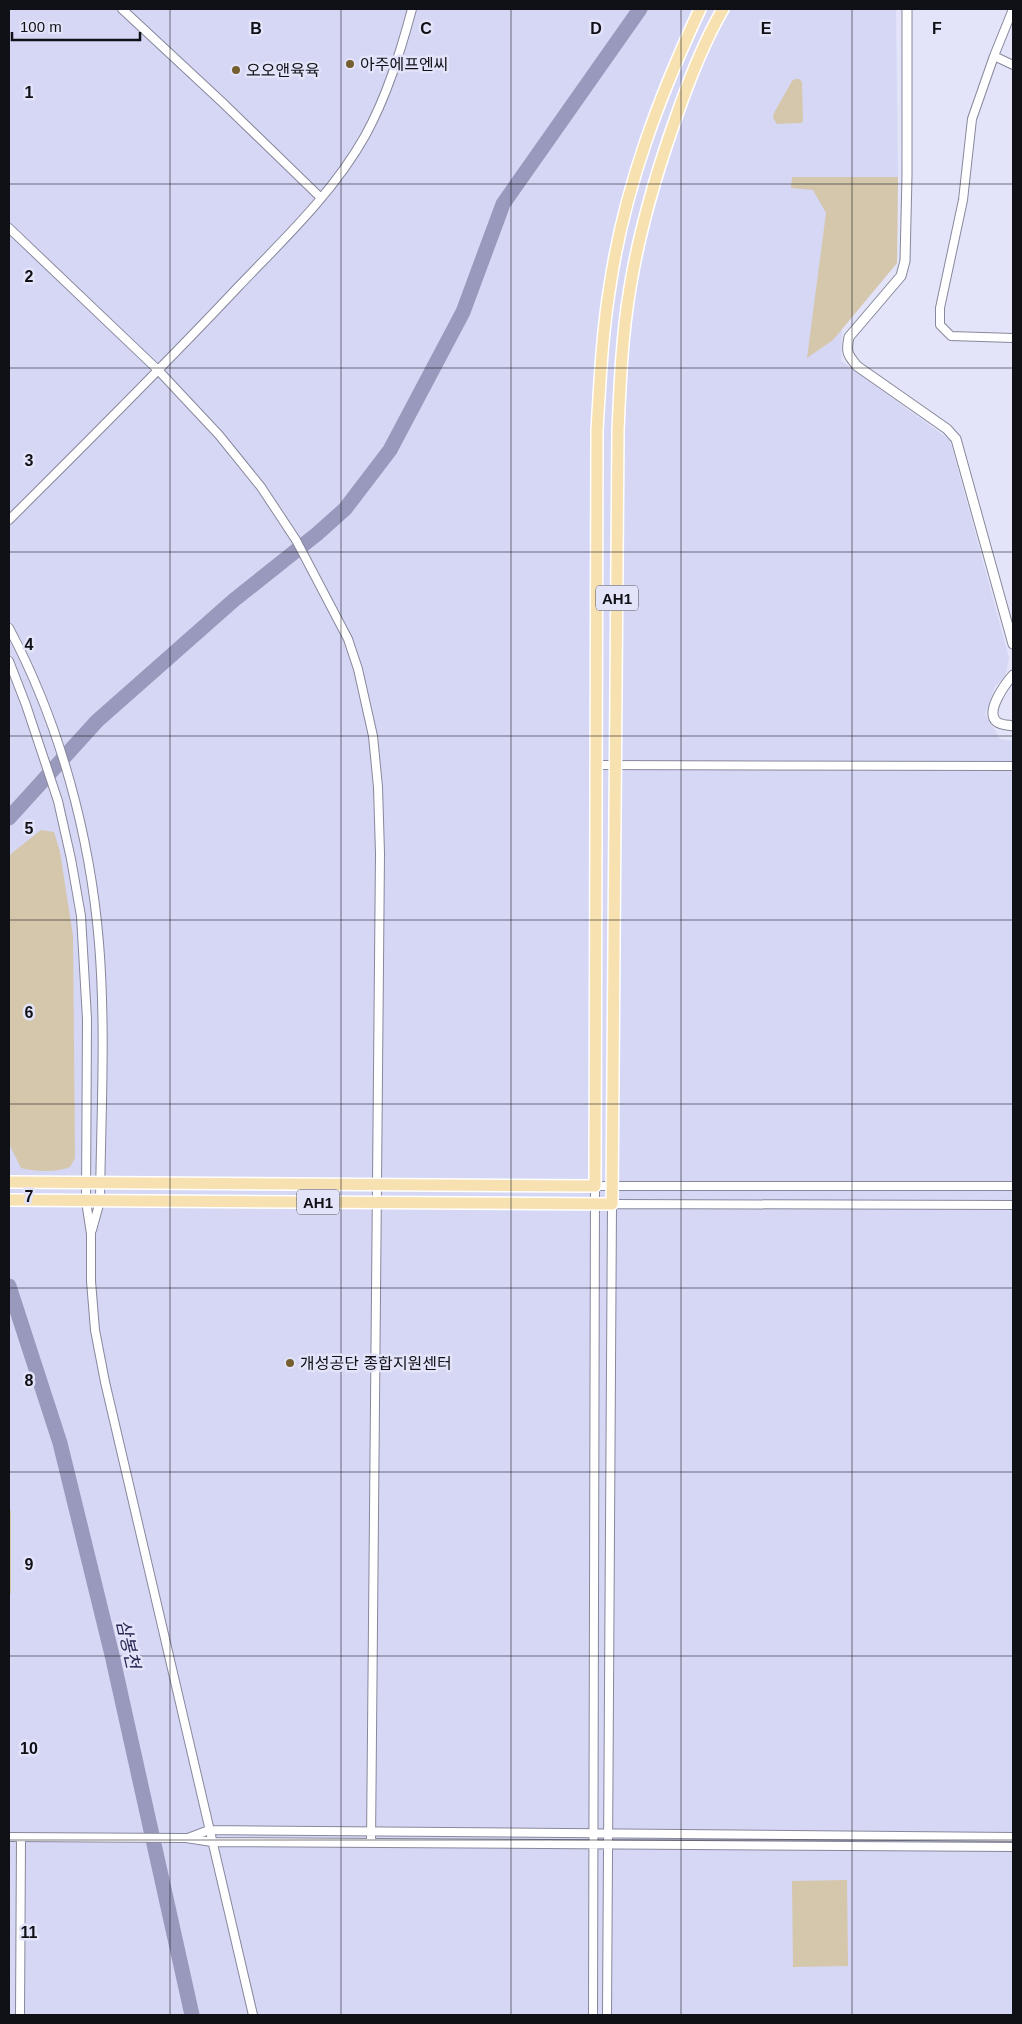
<svg xmlns="http://www.w3.org/2000/svg" width="1022" height="2024" font-family="Arial,'Noto Sans KR',sans-serif">
	<style>
		.built { fill: #d6d7f4 }
		.green { fill: #d5c7ab }
		.lines { fill: none; stroke-linecap: round; stroke-linejoin: round }
		.river { stroke: #9899bc; stroke-width: 15 }
		.minor-casing { stroke: #87889c; stroke-width: 10 }
		.tertiary-casing { stroke: #87889c; stroke-width: 11 }
		.primary-casing { stroke: #fff; stroke-width: 14 }
		.minor { stroke: #fff; stroke-width: 8 }
		.tertiary { stroke: #fff; stroke-width: 9 }
		.primary { stroke: #f8e1b0; stroke-width: 11 }
		.grid { fill: none; stroke: #101017; stroke-width: 1; stroke-opacity: 0.55 }
		.poi-dot { fill: #755f2f; stroke: #e3e4f9; stroke-width: 2 }
		.labels { text-anchor: middle; dominant-baseline: central; stroke-width: 5; stroke-linejoin: round; paint-order: stroke }
		.shield { fill: #e3e4f9; stroke: #4f505b; stroke-width: 1 }
		.shield-label { font-size: 15px; font-weight: bold; fill: #101017 }
		.poi-label { font-size: 16px; fill: #101017; stroke: #e3e4f9; text-anchor: start }
		.water-label { font-size: 18px; font-style: italic; fill: #282552; stroke: #e3e4f9 }
		.grid-label { font-size: 16px; text-anchor: middle; font-weight: bold; fill: #101017; stroke: #e3e4f9; stroke-width: 5; stroke-linejoin: round; paint-order: stroke }
	</style>
	<rect width="100%" height="100%" fill="#e3e4f9"/>
	<!-- built -->
	<path class="built" d="M 9,9 L 896,9 L 898,177 L 897,263 L 842,329 L 841,361 L 950,440 L 1009,658 L 1005,678 L 995,686 L 985,714 L 1000,739 L 1013,741 L 1013,2015 L 9,2015 Z"/>
	<!-- green -->
	<path class="green" d="M 795,79 L 800,79 L 802,83 L 803,121 L 801,123 L 777,124 L 773,118 L 774,113 L 792,81 Z
		M 792,177 L 898,177 L 897,263 L 833,340 L 807,358 L 826,213 L 813,190 L 791,188 Z
		M 41,830 L 54,832 L 60,852 L 73,936 L 75,1158 L 70,1167 C 57,1172 36,1172 21,1168 L 9,1144 L 9,857 L 12,853 Z
		M 9,1510 L 11,1510 L 11,1594 L 9,1594 Z
		M 847,1880 L 848,1966 L 793,1967 L 792,1881 Z"/>
	<g class="lines">
		<!-- river -->
		<path class="river" d="M 9,818 L 97,721 L 234,600 L 317,534 L 345,509 L 390,450 L 463,312 L 503,204 L 640,9
			M 9,1286 L 60,1443 L 112,1655 L 192,2015"/>
		<defs>
			<path id="minor" d="M 122,9 L 223,103 L 321,198
				M 1013,9 L 994,56 L 972,119 L 963,200 L 940,308 L 940,325 L 951,336 L 1013,338
				M 994,56 L 1013,65
				M 9,228 L 159,371 L 219,435 L 261,487 L 296,540 L 348,639 L 358,669 L 373,736 L 378,787 L 380,853 L 371,1843
				M 9,520 C 86,443 164,366 239,286 C 284,239 333,193 365,136 C 387,96 400,53 412,9
				M 9,628 C 60,724 90,835 99,943 C 106,1028 101,1115 100,1201 L 92,1230
				M 9,661 L 26,705 L 58,801 L 71,859 L 81,916 L 87,1019 L 86,1201 L 91,1234 L 91,1281 L 95,1330 L 105,1382 L 253,2015
				M 597,765 L 1013,766
				M 9,1837 L 186,1838 L 212,1842 L 1013,1847
				M 188,1838 L 209,1830 L 1013,1837
				M 20,2015 L 21,1838
				M 593,2015 L 595,1186 L 1013,1186
				M 607,2015 L 612,1204 L 1013,1205"/>
			<path id="tertiary" d="M 907,9 L 907,176 L 905,261 L 901,276 L 849,337 C 846,352 847,354 857,366 L 947,429 L 956,439 L 1013,644
				M 1013,675 C 1006,683 984,712 997,722 C 1001,725 1008,725 1013,726"/>
			<path id="primary" d="M 9,1182 L 595,1186 L 597,430 C 600,382 602,334 610,286 C 624,189 659,97 700,9
				M 9,1200 L 612,1204 L 618,431 C 620,383 622,335 630,288 C 640,226 658,167 679,109 C 691,75 705,40 723,9"/>
		</defs>
		<!-- minor casing -->
		<use href="#minor" class="minor-casing"/>
		<!-- tertiary casing -->
		<use href="#tertiary" class="tertiary-casing"/>
		<!-- primary casing -->
		<use href="#primary" class="primary-casing"/>
		<!-- minor -->
		<use href="#minor" class="minor"/>
		<!-- tertiary -->
		<use href="#tertiary" class="tertiary"/>
		<!-- primary -->
		<use href="#primary" class="primary"/>
	</g>
	<!-- grid -->
	<path class="grid" d="M 170,9 L 170,2015M 341,9 L 341,2015M 511,9 L 511,2015M 681,9 L 681,2015M 852,9 L 852,2015M 9,184 L 1013,184M 9,368 L 1013,368M 9,552 L 1013,552M 9,736 L 1013,736M 9,920 L 1013,920M 9,1104 L 1013,1104M 9,1288 L 1013,1288M 9,1472 L 1013,1472M 9,1656 L 1013,1656M 9,1840 L 1013,1840"/>
	<!-- markers -->
	<g class="poi-dot">
		<circle cx="350" cy="64" r="5"/>
		<circle cx="236" cy="70" r="5"/>
		<circle cx="290" cy="1363" r="5"/>
	</g>
	<g class="labels">
		<!-- shield labels -->
		<g class="shield">
			<rect x="596" y="585.5" width="42" height="25" rx="4"/>
			<rect x="297" y="1189.5" width="42" height="25" rx="4"/>
		</g>
		<g class="shield-label">
			<text x="617" y="598">AH1</text>
			<text x="318" y="1202">AH1</text>
		</g>
		<!-- poi labels -->
		<g class="poi-label">
			<text x="360" y="64">아주에프엔씨</text>
			<text x="246" y="70">오오앤육육</text>
			<text x="300" y="1363">개성공단 종합지원센터</text>
		</g>
		<!-- water labels -->
		<g class="water-label">
			<text transform="translate(128 1644) rotate(77)">삼봉천</text>
		</g>
	</g>
	<g class="grid-label">
		<text x="256" y="34">B</text>
		<text x="426" y="34">C</text>
		<text x="596" y="34">D</text>
		<text x="766" y="34">E</text>
		<text x="937" y="34">F</text>
		<text x="29" y="98">1</text>
		<text x="29" y="282">2</text>
		<text x="29" y="466">3</text>
		<text x="29" y="650">4</text>
		<text x="29" y="834">5</text>
		<text x="29" y="1018">6</text>
		<text x="29" y="1202">7</text>
		<text x="29" y="1386">8</text>
		<text x="29" y="1570">9</text>
		<text x="29" y="1754">10</text>
		<text x="29" y="1938">11</text>
	</g>
	<!-- border -->
	<rect width="1022" height="2024" fill="none" stroke="#101017" stroke-width="20"/>
	<!-- scale -->
	<path d="M12 32v8h128v-8" fill="none" stroke="#101017" stroke-width="2.5"/>
	<text x="20" y="32" font-size="15" fill="#101017" stroke="#e3e4f9" stroke-width="4" paint-order="stroke">100 m</text>
</svg>
